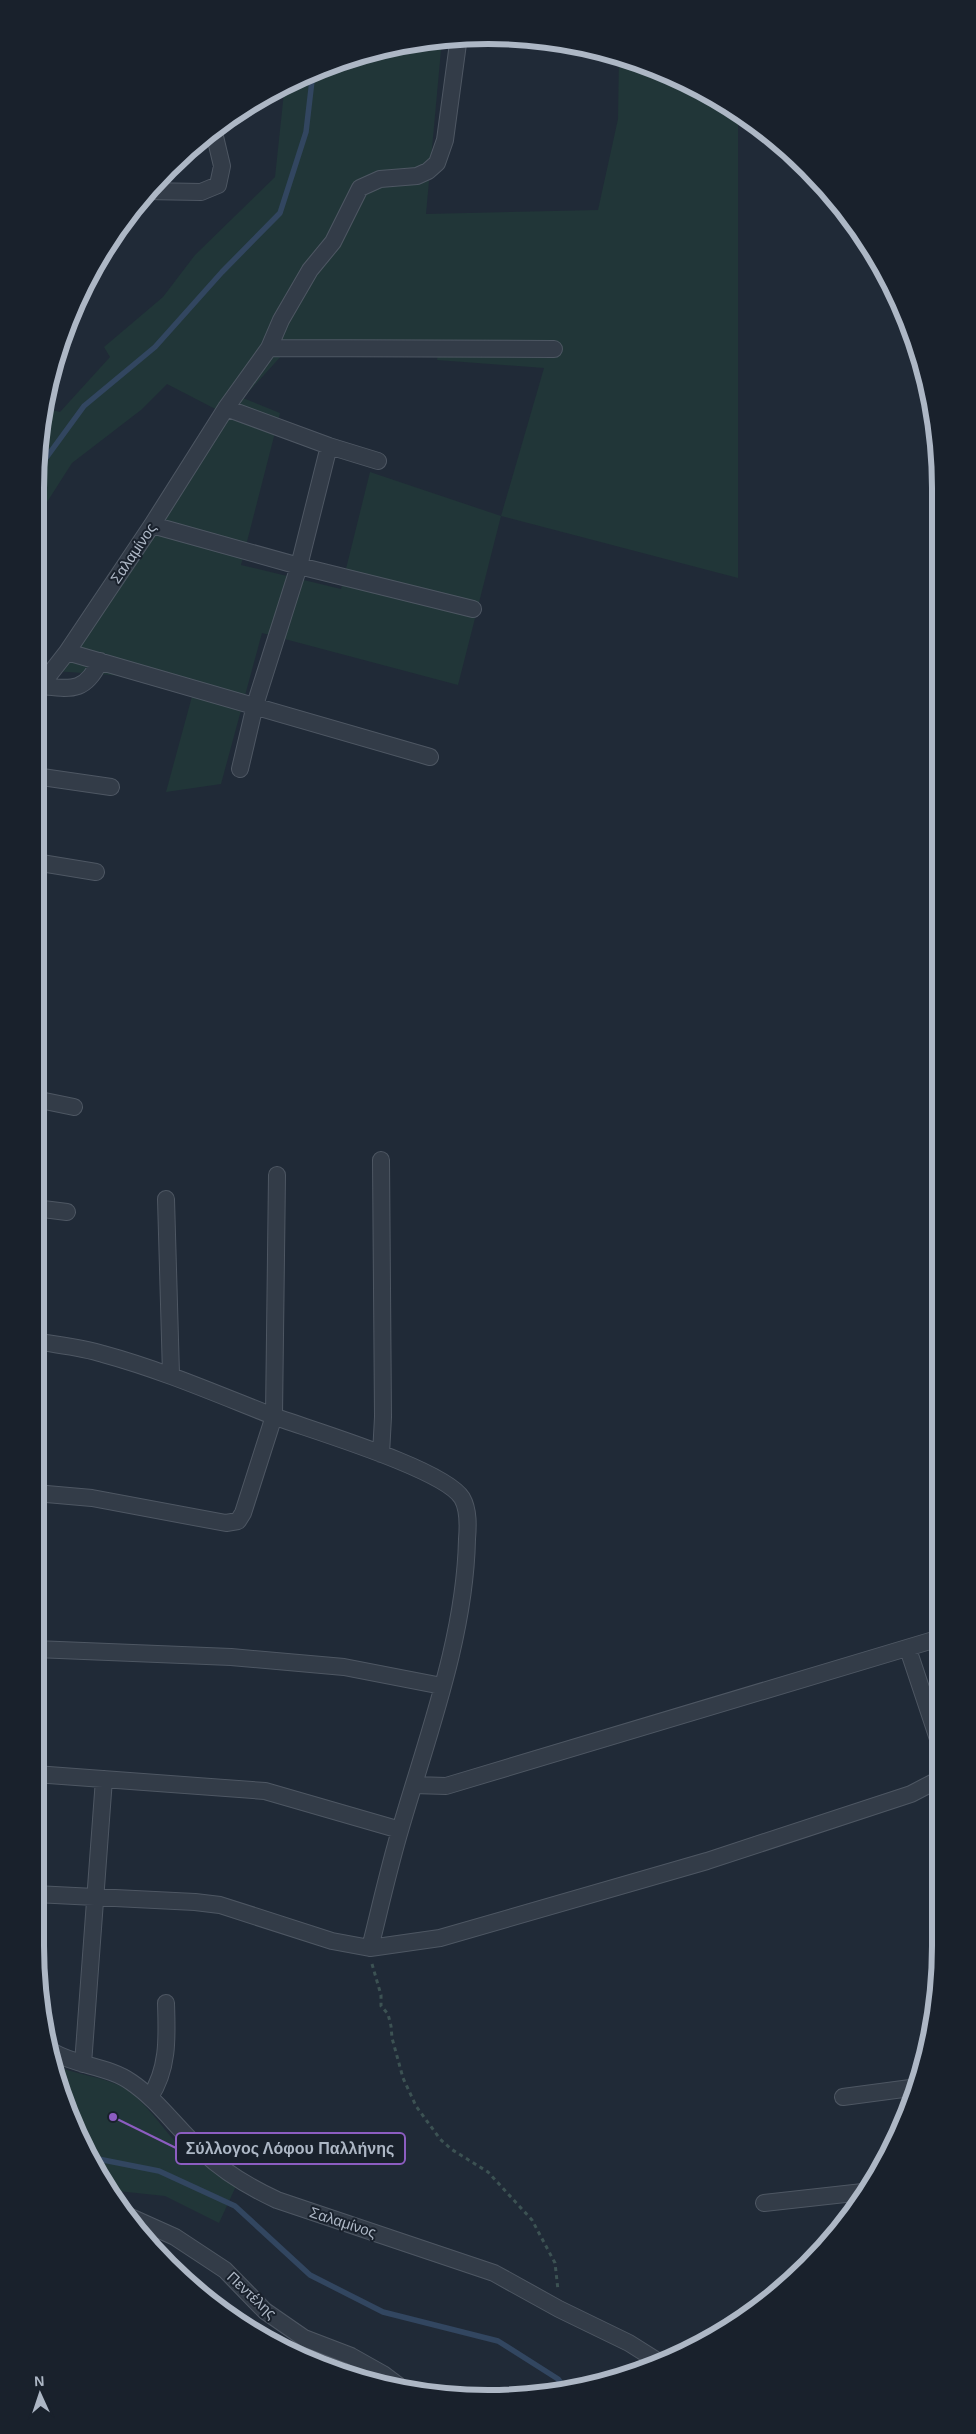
<svg xmlns="http://www.w3.org/2000/svg" width="976" height="2434" font-family="Arial,sans-serif">
	<style>
		.green { fill: #213638; fill-rule: evenodd }
		.lines { fill: none; stroke-linecap: round; stroke-linejoin: round }
		.stream { stroke: #324660; stroke-width: 5.5 }
		.street-casing { stroke: #4e5763; stroke-width: 18 }
		.path { stroke: #3c5253; stroke-width: 3; stroke-dasharray: 4 4; stroke-linecap: butt }
		.street { stroke: #333c48; stroke-width: 16 }
		.labels { text-anchor: middle; dominant-baseline: central; stroke-width: 4; stroke-linejoin: round; paint-order: stroke }
		.street-label { font-size: 15px; fill: #adb7c5; stroke: #19212c }
		.rim { fill: none; stroke: #adb7c5; stroke-width: 6 }
		.leader { fill: none; stroke: #8c5dc1; stroke-width: 2 }
		.callout-dot { fill: #8c5dc1; stroke: #19212c; stroke-width: 2 }
		.callout { fill: #19212c; stroke: #8c5dc1; stroke-width: 2 }
		.callout-label { font-size: 16px; text-anchor: middle; font-weight: bold; fill: #adb7c5 }
	</style>
	<rect width="100%" height="100%" fill="#202a37"/>
	<!-- green -->
	<path class="green" d="M 442,39 L 426,214 L 598,210 L 618,119 L 619,56 L 633,59 L 738,110 L 738,578 L 501,516 L 458,685 L 262,633 L 221,784 L 166,792 L 194,689 L 154,678 L 54,671 L 225,414 L 167,384 L 141,410 L 72,463 L 35,521 L 35,488 L 48,409 L 60,412 L 110,357 L 104,347 L 163,297 L 195,255 L 275,177 L 285,83 L 370,51 ZM 440,340 L 437,360 L 544,368 L 501,516 L 370,472 L 341,589 L 241,565 L 280,413 L 243,398 L 283,354 L 347,341 Z
		M 55,2065 C 77,2076 106,2076 127,2090 C 153,2108 167,2138 191,2156 C 205,2167 222,2175 237,2184 L 219,2223 L 165,2196 L 108,2190 C 84,2156 62,2107 55,2065 Z"/>
	<g class="lines">
		<!-- stream -->
		<path class="stream" d="M 38,469 L 84,406 L 155,347 L 222,272 L 280,213 L 306,132 L 313,72
			M 88,2157 L 159,2171 L 235,2206 L 310,2275 L 383,2312 L 498,2341 L 558,2379 L 567,2391"/>
		<defs>
			<path id="street" d="M 146,191 L 201,192 L 218,185 L 222,166 L 213,128
				M 269,348 L 554,349
				M 226,408 L 329,446 L 378,461
				M 152,525 L 299,566 L 473,609
				M 67,652 L 430,757
				M 40,686 C 71,689 85,693 100,661
				M 35,693 L 67,652 L 152,525 L 226,408 L 269,348 L 281,320 L 310,270 L 333,242 L 360,188 L 380,179 L 417,176 L 428,171 L 437,163 L 445,140 L 459,36
				M 240,769 L 255,705 L 299,566 L 329,446
				M 35,776 L 111,787
				M 35,862 L 96,872
				M 35,1099 L 74,1107
				M 166,1199 L 171,1374
				M 35,1208 L 67,1212
				M 35,1341 C 57,1345 82,1347 103,1354 C 162,1370 217,1394 273,1416 C 311,1430 444,1469 462,1498 C 469,1510 468,1527 467,1539 C 465,1637 428,1734 401,1827 C 389,1867 380,1908 370,1948
				M 381,1454 L 383,1417 L 381,1160
				M 35,1493 L 92,1498 L 226,1523 L 238,1521 L 243,1513 L 274,1416 L 277,1175
				M 35,1649 L 231,1657 L 344,1667 L 442,1686
				M 908,1649 L 940,1745
				M 35,1774 L 265,1791 L 400,1830
				M 414,1785 L 446,1786 L 940,1638
				M 35,1894 L 195,1902 L 220,1905 L 332,1941 L 370,1948 L 440,1938 L 707,1861 L 911,1794 L 936,1781 L 941,1775
				M 53,2052 C 77,2066 108,2066 131,2082 C 159,2101 178,2130 203,2152 C 225,2173 249,2187 277,2200 L 494,2273 L 559,2309 L 629,2343 L 656,2360
				M 83,2064 L 104,1779
				M 150,2097 C 169,2068 167,2036 166,2003
				M 843,2097 L 918,2087
				M 764,2203 L 863,2192
				M 126,2215 L 175,2237 L 225,2270 L 265,2311 L 304,2338 L 351,2356 L 383,2374 L 403,2389"/>
		</defs>
		<!-- street casing -->
		<use href="#street" class="street-casing"/>
		<!-- path -->
		<path class="path" d="M 932,410 L 932,505 L 937,513
			M 938,694 C 928,720 928,740 938,767
			M 372,1964 L 381,1995 L 381,2006 L 388,2014 L 391,2026 L 392,2038 L 403,2078 L 416,2106 L 440,2139 L 451,2149 L 488,2172 L 532,2220 L 555,2263 L 558,2290"/>
		<!-- street -->
		<use href="#street" class="street"/>
	</g>
	<g class="labels">
		<!-- street labels -->
		<g class="street-label">
			<text transform="translate(133 553) rotate(-56)">Σαλαμίνος</text>
			<text transform="translate(343 2222) rotate(18)">Σαλαμίνος</text>
			<text transform="translate(252 2295) rotate(43)">Πεντέλης</text>
		</g>
	</g>
	<!-- crop -->
	<path d="M0 0H976V2434H0ZM488 44H488A444 444 0 0 1 932 488V1946A444 444 0 0 1 488 2390H488A444 444 0 0 1 44 1946V488A444 444 0 0 1 488 44Z" fill="#19212c" fill-rule="evenodd"/>
	<path class="rim" d="M488 44H488A444 444 0 0 1 932 488V1946A444 444 0 0 1 488 2390H488A444 444 0 0 1 44 1946V488A444 444 0 0 1 488 44Z"/>
	<!-- callouts -->
	<path class="leader" d="M113 2117L176 2148"/>
	<circle class="callout-dot" cx="113" cy="2117" r="5"/>
	<rect class="callout" x="176" y="2133" width="229" height="31" rx="5"/>
	<g class="callout-label">
		<text x="290" y="2154">Σύλλογος Λόφου Παλλήνης</text>
	</g>
	<!-- north arrow -->
	<g transform="translate(40 2394) rotate(357)" stroke="#19212c" stroke-width="4" paint-order="stroke">
	<path d="M0-4L9 19L0 12L-9 19Z" fill="#adb7c5"/>
	<text y="-8" font-size="14" font-weight="bold" text-anchor="middle" fill="#adb7c5">N</text>
	</g>
</svg>
